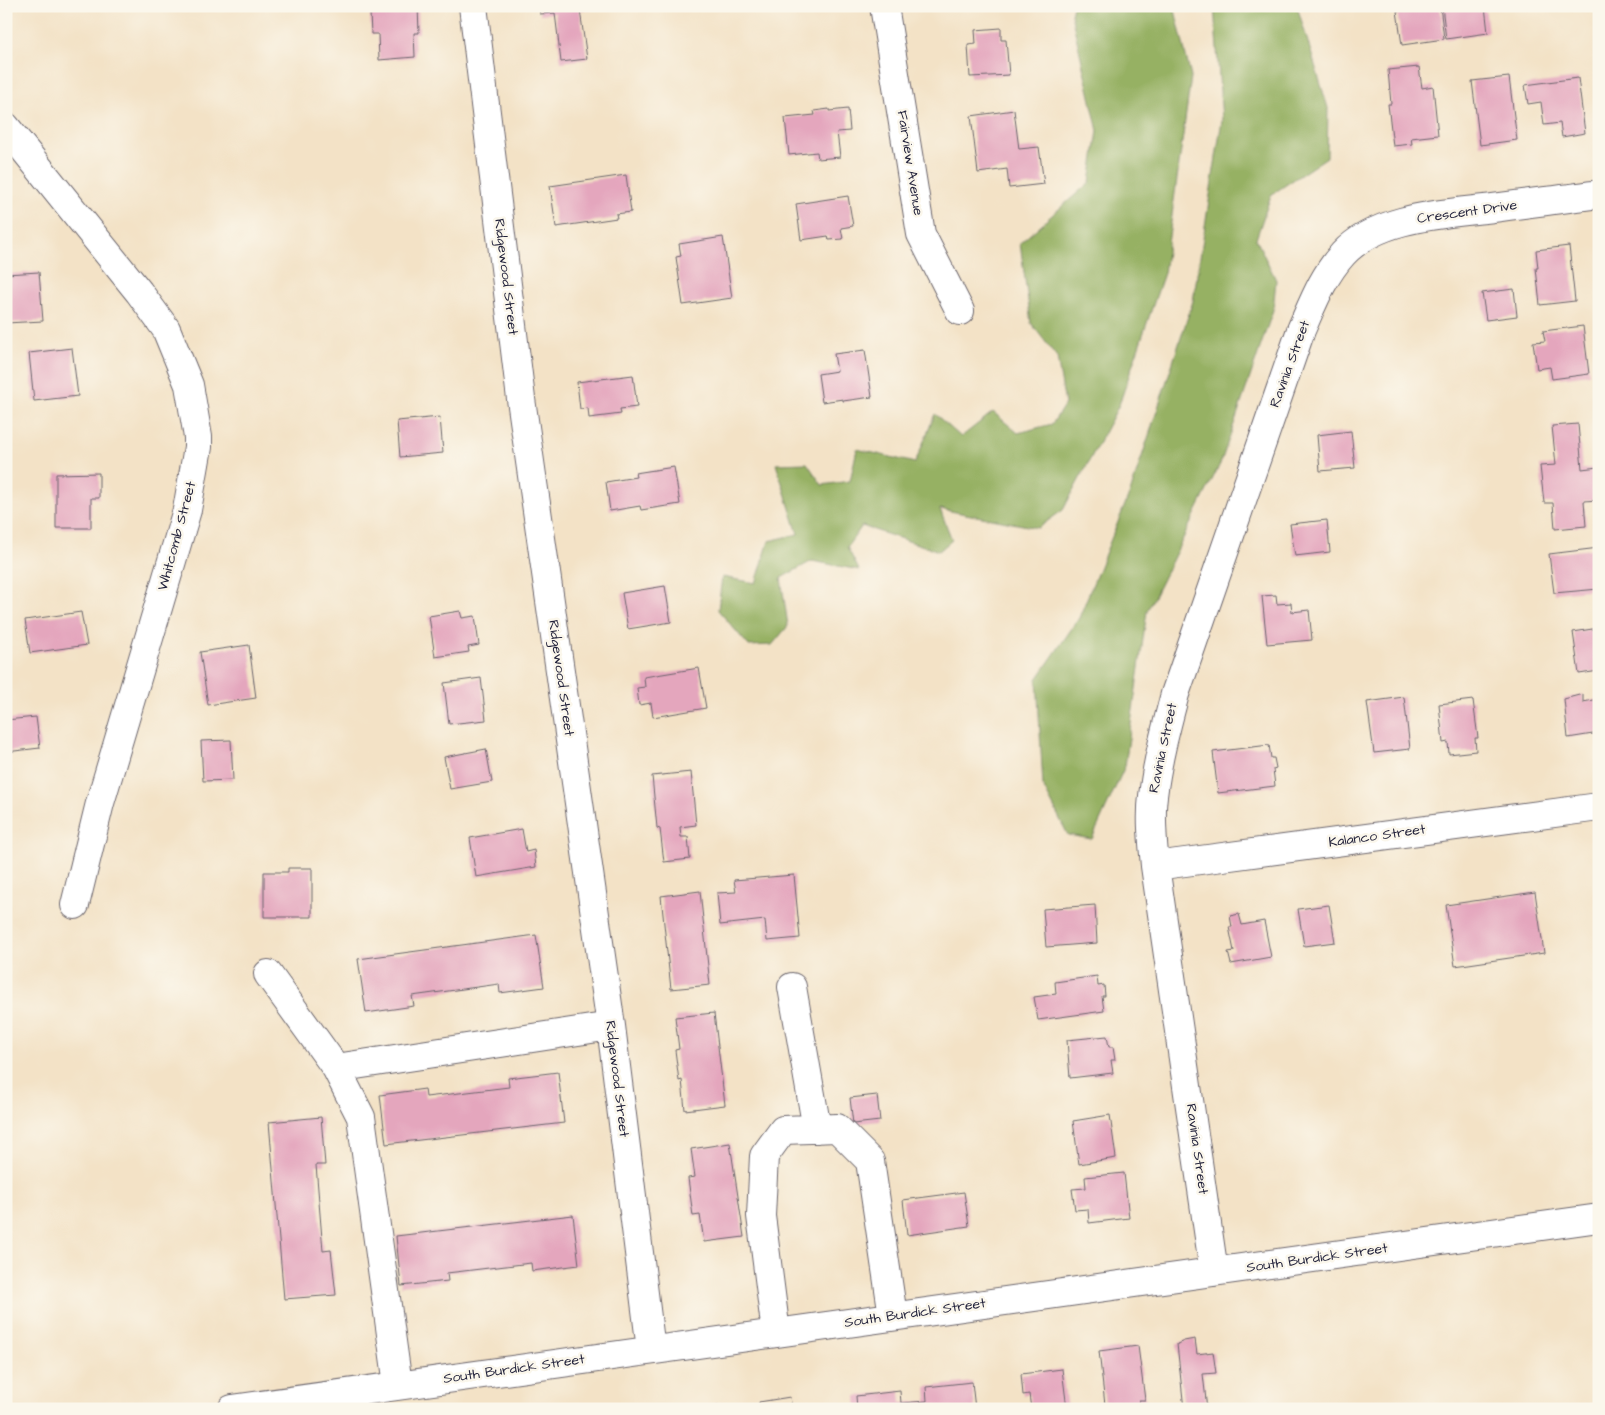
<svg xmlns="http://www.w3.org/2000/svg" width="1605" height="1415" font-family="'Architects Daughter',sans-serif">
	<style>
		.forest { fill: #96b163; stroke: #5c6a4f }
		.building { fill: #e4a6bd }
		.lines { fill: none; stroke-linecap: round; stroke-linejoin: round }
		.minor-casing { stroke: #6b656c; stroke-width: 30 }
		.minor { stroke: #fff; stroke-width: 28 }
		.labels { text-anchor: middle; dominant-baseline: central; stroke-width: 5; stroke-linejoin: round; paint-order: stroke }
		.street-label { font-size: 14px; fill: #22223b; stroke: #fbf7ec }
	</style>
	<rect width="100%" height="100%" fill="#fbf7ec"/>
	<filter id="ink" filterUnits="userSpaceOnUse"><feTurbulence type="fractalNoise" baseFrequency=".02" numOctaves="2"/><feDisplacementMap in="SourceGraphic" scale="10" xChannelSelector="R" yChannelSelector="G"/><feConvolveMatrix kernelMatrix="1 2 1 2 8 2 1 2 1" color-interpolation-filters="sRGB"/></filter>
	<filter id="wash" filterUnits="userSpaceOnUse"><feTurbulence type="fractalNoise" baseFrequency=".0096" numOctaves="4" result="noise"/><feDisplacementMap in="SourceGraphic" scale="20" xChannelSelector="R" yChannelSelector="G"/><feGaussianBlur stdDeviation="1.12" result="paint"/><feColorMatrix in="noise" values="0 0 0 0 0 0 0 0 0 0 0 0 0 0 0 0 0 1.4 0 .05"/><feComposite in="paint" operator="in"/></filter>
	<g filter="url(#wash)">
		<rect width="100%" height="100%" fill="#f3e2c6"/>
		<!-- forest -->
		<path class="forest" d="M 1073,6 L 1174,6 L 1191,77 L 1164,273 L 1119,405 L 1063,510 L 1038,528 L 940,509 L 952,540 L 939,551 L 862,526 L 847,547 L 859,570 L 812,561 L 781,578 L 788,626 L 772,645 L 749,646 L 718,610 L 722,577 L 756,583 L 769,541 L 798,534 L 776,464 L 807,463 L 822,485 L 850,481 L 857,449 L 915,463 L 935,414 L 961,437 L 993,412 L 1018,433 L 1052,424 L 1065,404 L 1057,357 L 1031,323 L 1020,243 L 1090,182 L 1098,131 L 1071,14 Z
			M 1214,6 L 1297,6 L 1328,108 L 1327,157 L 1271,195 L 1256,239 L 1276,280 L 1273,310 L 1221,462 L 1147,611 L 1125,766 L 1092,839 L 1068,835 L 1043,786 L 1037,679 L 1079,618 L 1131,490 L 1193,301 L 1222,120 Z"/>
		<g id="blocks">
			<!-- building -->
			<path class="building" d="M 370,6 L 418,6 L 419,33 L 414,33 L 415,57 L 379,60 L 378,34 L 371,34 L 370,13 L 374,12 Z
				M 539,6 L 592,6 L 592,9 L 580,10 L 587,59 L 561,62 L 555,13 L 540,14 Z
				M 1434,6 L 1440,6 L 1444,39 L 1402,45 L 1397,11 Z
				M 1442,6 L 1485,6 L 1488,33 L 1446,39 Z
				M 1001,28 L 1001,40 L 1006,40 L 1009,75 L 970,77 L 968,45 L 976,44 L 975,30 Z
				M 1419,67 L 1422,88 L 1433,86 L 1438,135 L 1411,138 L 1412,144 L 1393,146 L 1388,104 L 1391,104 L 1388,70 Z
				M 1509,77 L 1517,140 L 1480,145 L 1472,81 Z
				M 1578,78 L 1585,133 L 1562,137 L 1560,123 L 1544,125 L 1541,102 L 1528,104 L 1525,85 Z
				M 829,109 L 829,111 L 848,109 L 850,131 L 837,132 L 840,157 L 818,159 L 817,152 L 789,155 L 785,118 L 815,115 L 814,111 Z
				M 1014,110 L 1019,149 L 1039,147 L 1044,184 L 1009,188 L 1007,169 L 978,173 L 971,116 Z
				M 626,175 L 631,212 L 616,214 L 617,218 L 556,227 L 550,186 Z
				M 848,196 L 853,226 L 841,228 L 843,239 L 829,240 L 828,236 L 801,240 L 796,204 Z
				M 723,237 L 732,298 L 683,305 L 676,257 L 681,256 L 679,244 Z
				M 1569,246 L 1575,301 L 1540,305 L 1536,268 L 1538,268 L 1536,250 Z
				M 39,272 L 43,321 L 6,323 L 6,274 Z
				M 1514,289 L 1517,316 L 1486,320 L 1482,293 Z
				M 1583,326 L 1589,374 L 1552,379 L 1550,367 L 1537,369 L 1533,342 L 1545,341 L 1543,331 Z
				M 72,348 L 78,396 L 34,401 L 29,353 Z
				M 865,350 L 872,397 L 843,401 L 843,399 L 822,402 L 818,374 L 837,371 L 834,354 Z
				M 633,375 L 637,407 L 620,409 L 621,414 L 589,418 L 588,408 L 580,409 L 577,382 Z
				M 440,417 L 443,453 L 400,457 L 397,421 Z
				M 1578,424 L 1582,469 L 1598,467 L 1599,500 L 1584,501 L 1586,526 L 1555,529 L 1553,503 L 1544,503 L 1540,466 L 1556,465 L 1552,426 Z
				M 1351,431 L 1355,468 L 1320,471 L 1317,435 Z
				M 674,467 L 680,504 L 641,510 L 640,506 L 610,511 L 606,482 L 636,477 L 635,473 Z
				M 99,473 L 99,498 L 91,498 L 91,528 L 56,528 L 56,474 Z
				M 1327,520 L 1330,552 L 1295,556 L 1290,524 Z
				M 1599,548 L 1599,589 L 1554,593 L 1549,554 Z
				M 665,586 L 671,622 L 628,629 L 622,593 Z
				M 1276,595 L 1277,604 L 1291,603 L 1292,612 L 1309,610 L 1312,640 L 1267,644 L 1262,596 Z
				M 460,611 L 462,618 L 475,616 L 479,645 L 468,647 L 469,652 L 435,657 L 429,616 Z
				M 81,612 L 87,645 L 30,653 L 25,620 Z
				M 1599,628 L 1599,671 L 1579,674 L 1573,632 Z
				M 249,645 L 256,698 L 208,705 L 200,652 Z
				M 699,668 L 706,708 L 653,717 L 651,703 L 639,705 L 637,688 L 645,687 L 644,677 Z
				M 481,678 L 486,720 L 449,724 L 444,683 Z
				M 1583,694 L 1583,702 L 1599,699 L 1599,733 L 1568,738 L 1564,699 Z
				M 1404,697 L 1410,749 L 1374,753 L 1367,702 Z
				M 1473,700 L 1478,738 L 1475,738 L 1476,751 L 1449,754 L 1448,742 L 1443,743 L 1439,704 Z
				M 36,717 L 40,748 L 6,752 L 6,720 Z
				M 231,740 L 233,780 L 203,781 L 201,741 Z
				M 1269,745 L 1271,758 L 1274,758 L 1276,768 L 1273,769 L 1275,786 L 1218,793 L 1213,752 Z
				M 486,749 L 492,782 L 450,789 L 444,757 Z
				M 691,772 L 696,825 L 680,827 L 681,837 L 688,837 L 690,859 L 664,862 L 660,829 L 657,828 L 652,776 Z
				M 522,829 L 526,852 L 534,850 L 536,867 L 476,877 L 470,838 Z
				M 288,868 L 312,868 L 312,917 L 264,917 L 264,872 L 288,872 Z
				M 794,875 L 800,938 L 767,941 L 765,920 L 720,925 L 717,893 L 736,892 L 734,880 Z
				M 700,891 L 710,985 L 671,989 L 661,896 Z
				M 1535,892 L 1544,953 L 1455,966 L 1446,905 Z
				M 1095,905 L 1097,943 L 1046,947 L 1043,909 Z
				M 1329,905 L 1335,942 L 1304,946 L 1298,909 Z
				M 1239,914 L 1242,925 L 1264,921 L 1271,957 L 1231,964 L 1228,952 L 1234,951 L 1229,927 L 1232,927 L 1230,916 Z
				M 536,935 L 544,987 L 500,993 L 499,984 L 412,996 L 414,1006 L 366,1013 L 358,959 Z
				M 1097,976 L 1098,986 L 1104,985 L 1105,996 L 1102,996 L 1104,1011 L 1038,1020 L 1034,997 L 1056,994 L 1055,982 Z
				M 714,1013 L 725,1105 L 685,1110 L 682,1080 L 679,1081 L 675,1050 L 679,1049 L 675,1017 Z
				M 1107,1036 L 1109,1047 L 1113,1047 L 1115,1060 L 1111,1060 L 1113,1073 L 1070,1078 L 1067,1040 Z
				M 558,1072 L 564,1123 L 386,1144 L 380,1095 L 425,1089 L 426,1097 L 509,1087 L 508,1078 Z
				M 877,1095 L 880,1121 L 853,1124 L 850,1098 Z
				M 1110,1115 L 1116,1158 L 1079,1164 L 1073,1121 Z
				M 321,1117 L 325,1165 L 316,1165 L 323,1251 L 331,1250 L 336,1295 L 284,1299 L 269,1122 Z
				M 730,1143 L 744,1237 L 704,1242 L 700,1215 L 693,1216 L 688,1178 L 695,1177 L 691,1149 Z
				M 1124,1173 L 1129,1218 L 1089,1223 L 1088,1209 L 1075,1210 L 1072,1189 L 1086,1188 L 1085,1177 Z
				M 964,1192 L 969,1226 L 907,1235 L 903,1200 Z
				M 573,1215 L 579,1265 L 532,1271 L 531,1263 L 447,1273 L 448,1281 L 401,1286 L 396,1236 Z
				M 1195,1339 L 1197,1354 L 1213,1352 L 1216,1373 L 1203,1374 L 1207,1409 L 1184,1409 L 1177,1344 L 1184,1341 Z
				M 1138,1346 L 1145,1400 L 1139,1400 L 1140,1409 L 1112,1409 L 1111,1404 L 1105,1405 L 1099,1351 Z
				M 1062,1369 L 1067,1409 L 1031,1409 L 1029,1394 L 1023,1395 L 1021,1374 Z
				M 972,1382 L 975,1409 L 857,1409 L 856,1396 L 900,1391 L 901,1403 L 927,1401 L 926,1387 Z
				M 790,1397 L 792,1409 L 760,1409 L 759,1402 Z
				M 719,1406 L 719,1409 L 706,1409 L 706,1408 Z"/>
		</g>
	</g>
	<g filter="url(#ink)">
		<use href="#blocks" fill-opacity="0" stroke="#6b656c" stroke-width="1"/>
		<g class="lines">
			<defs>
				<path id="minor" d="M 473,6 L 521,399 L 611,1026 L 651,1350
					M 884,6 L 921,234 L 960,311
					M 6,127 L 139,292 L 166,329 L 189,385 L 198,437 L 198,447 L 187,510 L 100,803 L 75,905
					M 1155,866 L 1599,807
					M 268,974 L 336,1068 L 361,1117 L 398,1385
					M 792,987 L 817,1129
					M 336,1068 L 611,1026
					M 1214,1272 L 1155,866 C 1153,843 1150,819 1153,796 C 1157,762 1166,728 1175,694 L 1301,330 C 1313,303 1323,276 1343,254 C 1378,216 1445,214 1493,208 C 1528,203 1564,199 1599,194
					M 776,1333 L 761,1216 L 764,1156 L 783,1130 L 837,1128 L 870,1161 L 893,1316
					M 232,1409 L 1599,1218"/>
			</defs>
			<!-- minor casing -->
			<use href="#minor" class="minor-casing"/>
			<!-- minor -->
			<use href="#minor" class="minor"/>
		</g>
	</g>
	<g class="labels">
		<!-- street labels -->
		<g class="street-label">
			<text transform="translate(910 163) rotate(81)">Fairview Avenue</text>
			<text transform="translate(1467 212) rotate(-8)">Crescent Drive</text>
			<text transform="translate(506 277) rotate(83)">Ridgewood Street</text>
			<text transform="translate(1290 364) rotate(-70)">Ravinia Street</text>
			<text transform="translate(177 536) rotate(-75)">Whitcomb Street</text>
			<text transform="translate(561 678) rotate(82)">Ridgewood Street</text>
			<text transform="translate(1163 748) rotate(-78)">Ravinia Street</text>
			<text transform="translate(1377 836) rotate(-8)">Kalanco Street</text>
			<text transform="translate(617 1079) rotate(83)">Ridgewood Street</text>
			<text transform="translate(1197 1149) rotate(82)">Ravinia Street</text>
			<text transform="translate(1317 1258) rotate(-8)">South Burdick Street</text>
			<text transform="translate(915 1313) rotate(-8)">South Burdick Street</text>
			<text transform="translate(514 1369) rotate(-8)">South Burdick Street</text>
		</g>
	</g>
	<!-- margin -->
	<rect width="1605" height="1415" fill="none" stroke="#fbf7ec" stroke-width="25"/>
</svg>
